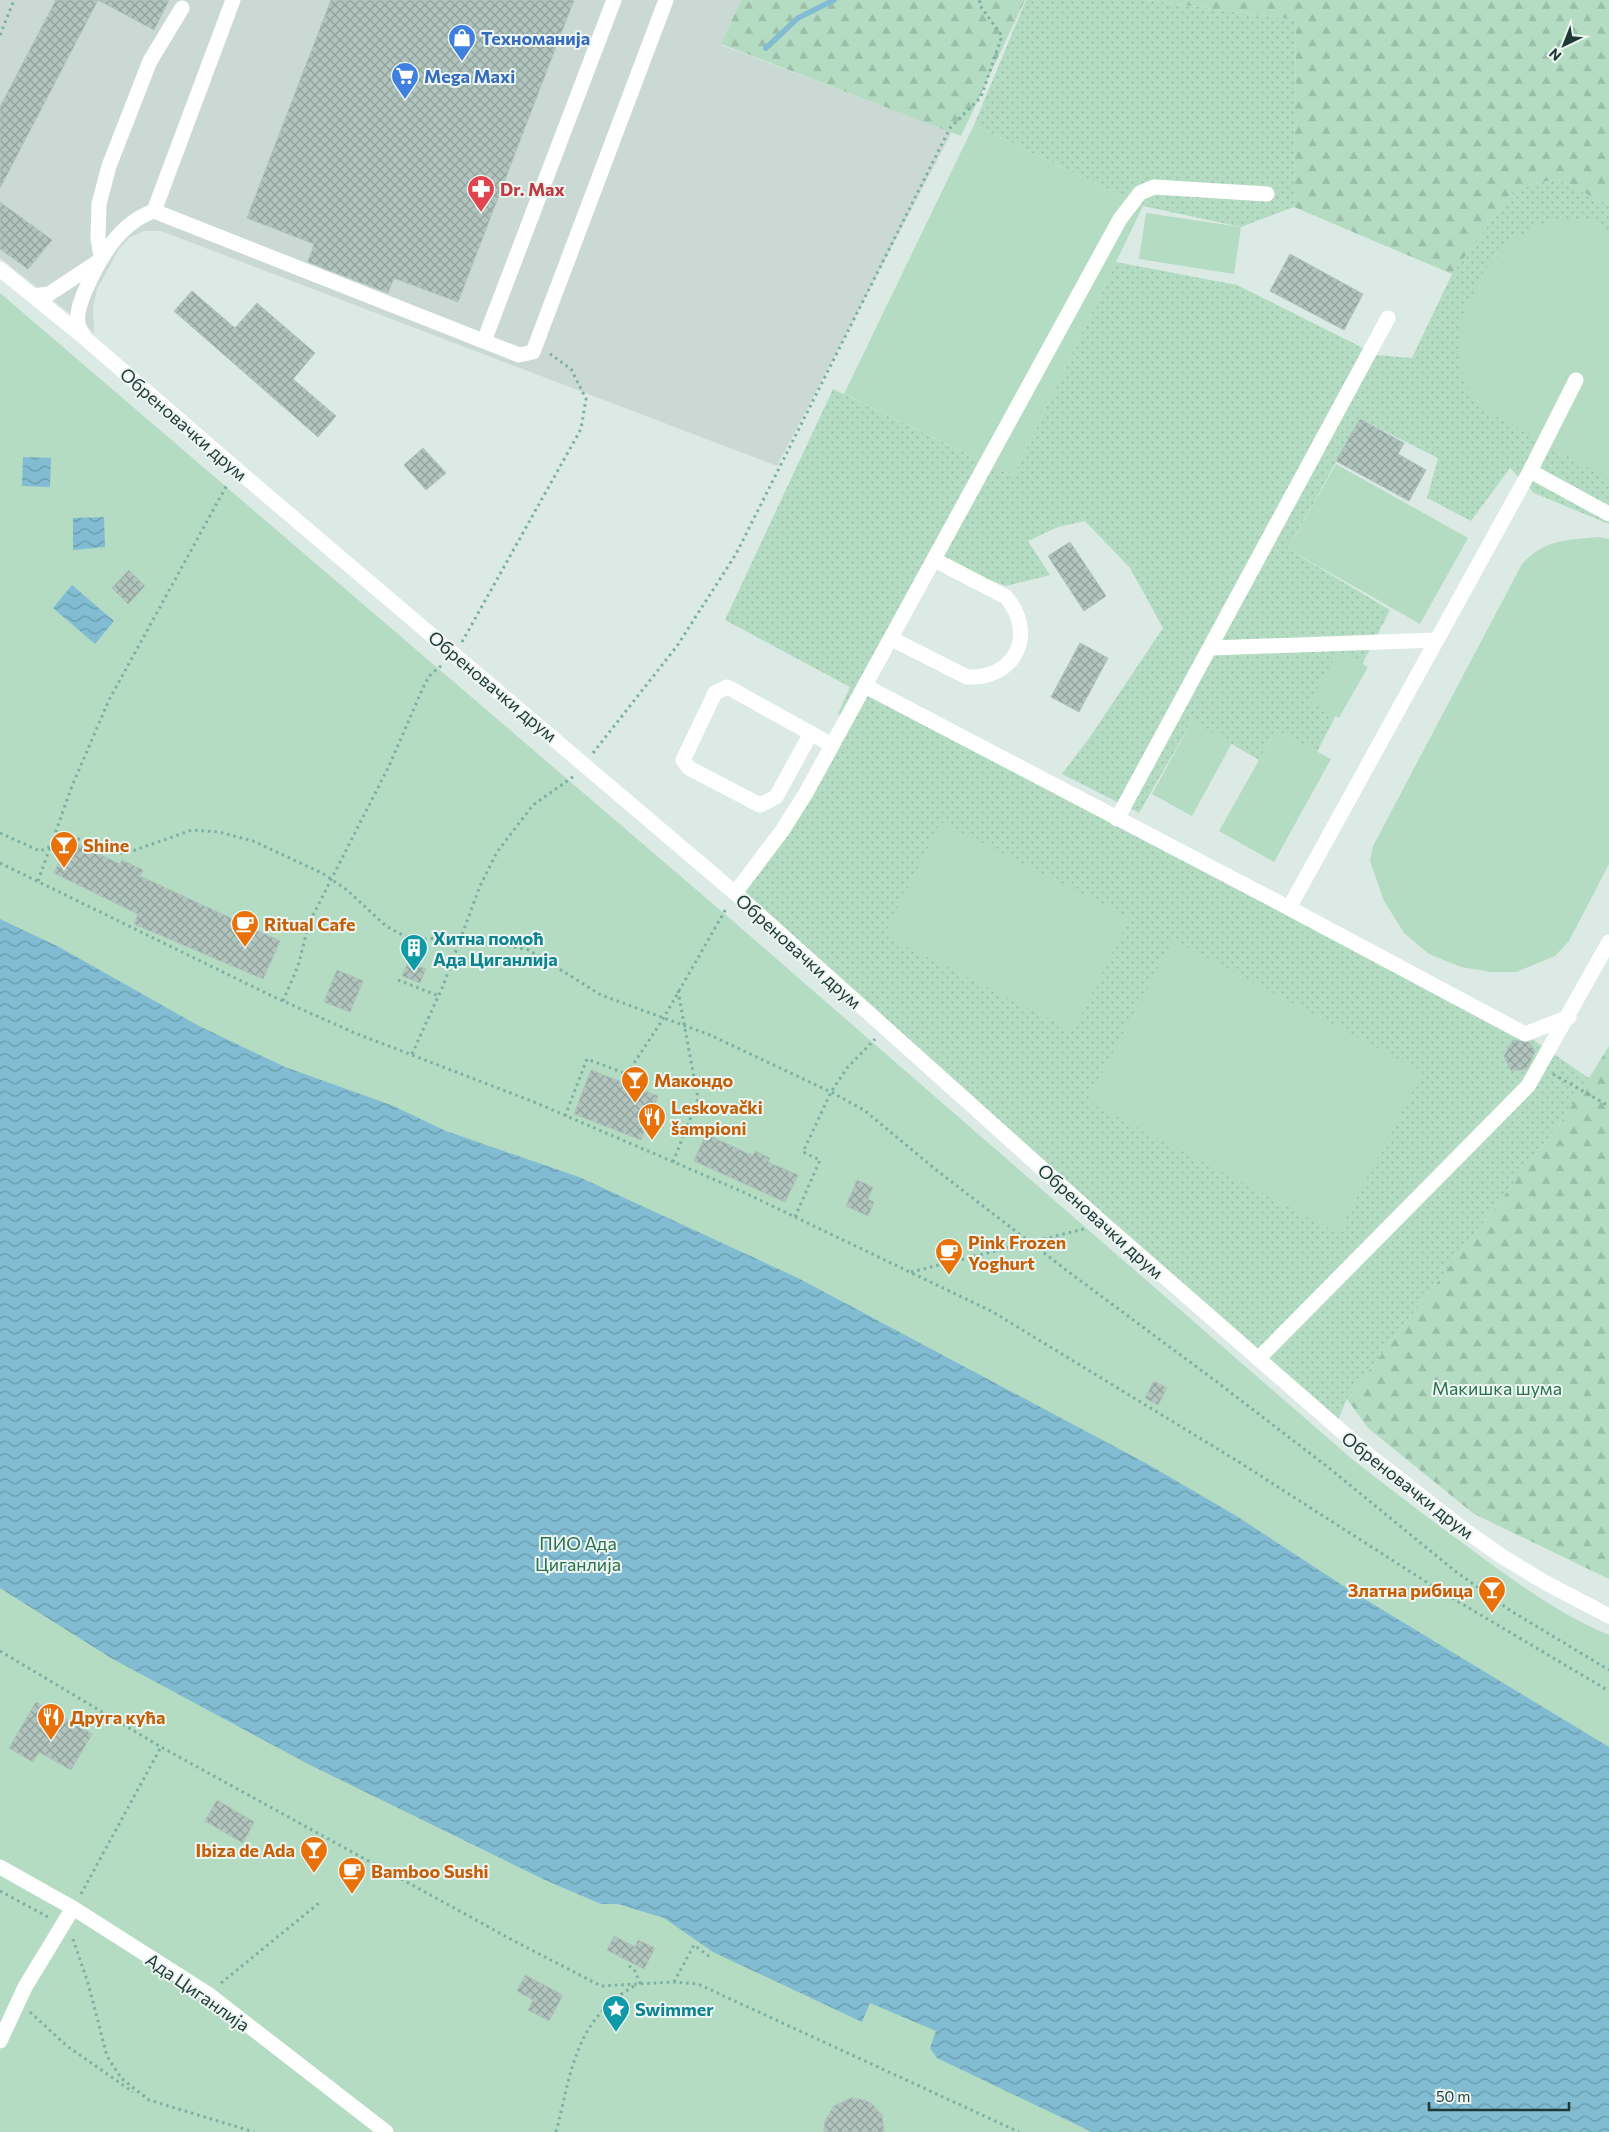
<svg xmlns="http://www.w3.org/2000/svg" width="1609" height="2132" font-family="Commissioner,sans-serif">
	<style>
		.built { fill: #cbd9d4 }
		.grass { fill: url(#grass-dots) }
		.forest { fill: url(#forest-firs) }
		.green { fill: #b4dcc3 }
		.water { fill: url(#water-waves) }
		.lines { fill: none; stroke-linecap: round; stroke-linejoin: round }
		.stream { stroke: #81bcd2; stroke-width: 5.5 }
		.building { fill: url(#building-cross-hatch); stroke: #afc3bd }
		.path { stroke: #7bafa5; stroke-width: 3; stroke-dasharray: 2.5 4; stroke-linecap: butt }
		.minor { stroke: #fff; stroke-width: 15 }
		.labels { text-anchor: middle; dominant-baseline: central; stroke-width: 4; stroke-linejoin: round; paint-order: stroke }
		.shop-label { font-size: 18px; font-weight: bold; fill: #366cbe; stroke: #edf6f3; text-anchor: start }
		.health-label { font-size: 18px; font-weight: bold; fill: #be3a42; stroke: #edf6f3; text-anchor: start }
		.street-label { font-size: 18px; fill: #1e3935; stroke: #edf6f3 }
		.food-label { font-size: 18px; font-weight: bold; fill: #c56008; stroke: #edf6f3; text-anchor: start }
		.culture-label { font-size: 18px; font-weight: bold; fill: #0d838f; stroke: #edf6f3; text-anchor: start }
		.park-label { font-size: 18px; fill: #27714c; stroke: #edf6f3 }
	</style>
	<defs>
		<pattern id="grass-dots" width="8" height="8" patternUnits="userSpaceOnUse" patternTransform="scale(1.25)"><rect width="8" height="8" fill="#b4dcc3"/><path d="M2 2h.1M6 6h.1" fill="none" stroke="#9abea8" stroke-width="1.8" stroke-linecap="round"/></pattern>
		<pattern id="forest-firs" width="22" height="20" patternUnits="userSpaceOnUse" patternTransform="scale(1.25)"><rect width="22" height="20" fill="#b4dcc3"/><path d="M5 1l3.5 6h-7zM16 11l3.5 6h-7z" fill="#9abea8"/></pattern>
		<pattern id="water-waves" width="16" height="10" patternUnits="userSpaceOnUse" patternTransform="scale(1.25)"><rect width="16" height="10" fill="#81bcd2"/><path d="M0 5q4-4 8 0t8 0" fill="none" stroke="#699aab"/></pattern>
		<pattern id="building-cross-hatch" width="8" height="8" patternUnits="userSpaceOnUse" patternTransform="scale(1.25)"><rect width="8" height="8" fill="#b2c4be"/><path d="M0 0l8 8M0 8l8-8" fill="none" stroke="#90a09b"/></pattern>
	</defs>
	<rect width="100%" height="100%" fill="#dceae5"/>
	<!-- built -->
	<path class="built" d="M 0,0 L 741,0 L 721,45 L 952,132 L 777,466 L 161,231 L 144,231 L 130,237 L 119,249 L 97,289 L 93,308 L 94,333 L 0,258 Z"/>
	<!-- grass -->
	<path class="grass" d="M 1026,0 L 1145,0 L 1296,20 L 1294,207 L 1241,227 L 1143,206 L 974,125 Z
		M 1556,179 L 1609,205 L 1609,524 L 1534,493 L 1510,468 L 1471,521 L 1427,498 L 1438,458 L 1360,419 L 1288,549 L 1390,610 L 1317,752 L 1276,730 L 1259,760 L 1192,721 L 1139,813 L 1062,774 L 1090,737 L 1163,628 L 1130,568 L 1085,521 L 1058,527 L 1028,541 L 1050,575 L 1006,586 L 935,560 L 865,686 L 1525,1034 L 1590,1079 L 1564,1118 L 1347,1399 L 1335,1427 L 735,893 L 846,720 L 838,714 L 850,687 L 725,620 L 833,389 L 1013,476 L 1116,262 L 1237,285 L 1377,355 L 1412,358 L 1452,274 L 1515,189 Z"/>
	<!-- forest -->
	<path class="forest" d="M 741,0 L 1025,0 L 961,136 L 721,44 Z
		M 1145,0 L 1609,0 L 1609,205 L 1556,179 L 1515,189 L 1452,274 L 1294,207 L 1296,20 Z
		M 1609,1046 L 1609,1579 L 1474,1514 L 1368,1428 L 1347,1399 L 1564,1118 Z"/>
	<!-- green -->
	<path class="green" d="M 974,125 L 1143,206 L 1013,476 L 844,394 Z
		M 1146,213 L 1241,227 L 1234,274 L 1139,259 Z
		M 1553,219 L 1589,219 L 1609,230 L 1609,479 L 1494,415 L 1472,401 L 1459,364 L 1461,321 L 1483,272 L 1516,237 Z
		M 0,293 L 741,928 L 1352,1459 C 1394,1492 1436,1524 1479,1555 C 1521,1586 1561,1615 1609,1635 L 1609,2132 L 0,2132 Z
		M 1336,464 L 1468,538 L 1420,624 L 1288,549 Z
		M 1599,537 L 1609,539 L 1609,864 L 1569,941 L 1555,956 L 1516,972 L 1491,972 L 1461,967 L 1429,954 L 1404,933 L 1384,901 L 1370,861 L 1373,846 L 1522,564 C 1545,539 1566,540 1599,537 Z
		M 1339,651 L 1368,667 L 1339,718 L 1310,702 Z
		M 1192,721 L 1232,743 L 1192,816 L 1152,794 Z
		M 1276,730 L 1331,759 L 1274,862 L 1219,831 Z
		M 941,822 L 1130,918 L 1073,1031 L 884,935 Z
		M 1173,940 L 1423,1072 L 1338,1233 L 1087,1101 Z"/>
	<!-- water -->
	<path class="water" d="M 23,457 L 51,458 L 50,487 L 22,486 Z
		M 104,517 L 105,547 L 73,550 L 73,518 Z
		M 72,585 L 114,621 L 95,644 L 53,608 Z
		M 0,919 L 59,947 L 199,1026 L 285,1067 L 391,1105 L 446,1131 L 579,1177 L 798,1278 L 1151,1466 L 1238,1517 L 1348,1589 L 1609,1747 L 1609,2132 L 1092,2132 L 937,2058 L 930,2048 L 936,2031 L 870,2003 L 862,2022 L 713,1952 L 664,1918 L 618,1904 L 601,1904 L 545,1880 L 310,1765 L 111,1658 L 0,1588 Z"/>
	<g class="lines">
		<!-- stream -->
		<path class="stream" d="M 766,48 L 798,18 L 834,0"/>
	</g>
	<!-- building -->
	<path class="building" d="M 56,0 L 169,0 L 154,30 L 98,0 L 0,188 L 0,107 Z
		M 331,0 L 574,0 L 458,302 L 394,278 L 388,293 L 308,262 L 314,244 L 247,218 Z
		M 0,202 L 52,240 L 28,269 L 0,249 Z
		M 1290,254 L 1363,294 L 1344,330 L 1270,291 Z
		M 192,291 L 235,328 L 257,303 L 315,353 L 293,379 L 336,416 L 318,437 L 174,311 Z
		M 1360,419 L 1404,443 L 1398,454 L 1426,470 L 1409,501 L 1336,461 Z
		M 423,448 L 446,473 L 426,490 L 404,465 Z
		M 1070,542 L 1106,596 L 1084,611 L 1048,556 Z
		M 129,570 L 145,586 L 128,604 L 112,588 Z
		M 1080,643 L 1108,658 L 1079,712 L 1051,697 Z
		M 69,840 L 120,864 L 122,860 L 143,870 L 140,876 L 280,941 L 263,979 L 134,924 L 138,914 L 54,873 Z
		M 408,962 L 426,969 L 420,983 L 402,976 Z
		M 337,970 L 363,981 L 350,1012 L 324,1002 Z
		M 1513,1040 L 1529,1042 L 1535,1051 L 1527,1069 L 1511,1071 L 1504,1056 Z
		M 591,1070 L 658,1096 L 641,1140 L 574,1114 Z
		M 706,1134 L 753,1156 L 755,1151 L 770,1158 L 768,1162 L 798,1175 L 785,1202 L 694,1161 Z
		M 857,1180 L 873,1187 L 868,1199 L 874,1202 L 868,1216 L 846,1206 Z
		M 1154,1381 L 1167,1388 L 1158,1405 L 1145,1398 Z
		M 36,1702 L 92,1734 L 71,1770 L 39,1752 L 33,1762 L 9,1748 Z
		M 217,1800 L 254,1822 L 243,1843 L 205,1821 Z
		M 614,1936 L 635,1947 L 638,1940 L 655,1948 L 644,1969 L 607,1950 Z
		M 525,1975 L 563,1995 L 549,2021 L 528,2010 L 533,2000 L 517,1991 Z
		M 851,2098 L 865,2100 L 872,2104 L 882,2115 L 884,2132 L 824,2132 L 825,2121 L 834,2106 Z"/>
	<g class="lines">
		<!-- path -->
		<path class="path" d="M 0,35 L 14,0
			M 462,642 L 581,429 L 586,399 L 571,369 L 550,354
			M 593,753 L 677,646 L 736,554 L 950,128 L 981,97 L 1002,36 L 979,4 L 980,0
			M 0,833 L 40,851 L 72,837 L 121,853 L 135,850 L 192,830 L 219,832 L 253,841 L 322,873 L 347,890 L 386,926 L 406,937 L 418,940 L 461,936 L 529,950 L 601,995 L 710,1035 L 831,1092 L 864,1110 L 935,1169 L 1070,1273 L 1217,1382 L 1329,1468 L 1455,1571 L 1511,1611 L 1609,1670
			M 0,863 L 274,997 L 355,1033 L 534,1102 L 741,1191 L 993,1312 L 1239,1462 L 1442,1592 L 1609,1691
			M 38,881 L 72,786 L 109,700 L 228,483
			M 398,980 L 439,996
			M 283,1001 L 298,966 L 309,923 L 389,766 L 422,690 L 429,676 L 442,665
			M 412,1054 L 443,986 L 480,886 L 497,852 L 533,805 L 574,776
			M 1553,1074 L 1609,1106
			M 565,1116 L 587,1059 L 627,1074 L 663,1019 L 727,907
			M 673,1162 L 698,1099 L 678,991
			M 795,1217 L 820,1160 L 803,1152 L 831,1092 L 847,1068 L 875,1039
			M 911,1272 L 1084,1229
			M 0,1651 L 161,1747 L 516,1942 L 601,1986 L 674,1982 L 698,1984 L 1019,2132
			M 0,1891 L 48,1917
			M 81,1894 L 161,1747
			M 73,1939 L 88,1983 L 107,2056 L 121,2078 L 149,2100 L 254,2132
			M 629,1966 L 634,1969 L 641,1985
			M 674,1982 L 694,1945 L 710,1957
			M 221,1983 L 319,1903
			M 30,2012 L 67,2046 L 133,2092
			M 556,2132 C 572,2071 574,2021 634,1986"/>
		<!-- minor -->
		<path class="minor" d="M 154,211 L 233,0
			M 101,257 L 98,238 L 99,204 L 109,166 L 150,61 L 182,8
			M 0,269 L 86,339 L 236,469 L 735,893 L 1104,1224 L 1371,1457 L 1463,1529 L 1503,1557 L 1546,1583 L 1609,1616
			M 34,296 L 49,294 L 96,263
			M 85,338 C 83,334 79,329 78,324 C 76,313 81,301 85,291 C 99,259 119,223 154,211 L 519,355 L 533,352 L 666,0
			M 484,341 L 614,0
			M 1530,471 L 1576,380
			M 892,639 L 967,677 C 1016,679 1037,634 1006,597 L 935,560
			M 1211,648 L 1437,640
			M 865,686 L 1289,908 L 1525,1034 L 1569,1017
			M 811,733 L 776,797 L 760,805 L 689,768 L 683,760 L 715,693 L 727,687 L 733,690 L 832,745
			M 1117,819 L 1388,318
			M 735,893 L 782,831 L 806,793 L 1120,219 L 1140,193 L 1154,187 L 1267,194
			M 1289,908 L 1530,471 L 1609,514
			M 1258,1359 L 1528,1086 L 1609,942
			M 0,1867 L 73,1908 L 208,1994 L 386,2132
			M 0,2041 L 25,1987 L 73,1908"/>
	</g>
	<!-- icons -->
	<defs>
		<symbol id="shop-pin" viewBox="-11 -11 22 30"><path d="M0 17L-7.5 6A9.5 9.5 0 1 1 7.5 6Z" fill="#3f7fe0" stroke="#edf6f3"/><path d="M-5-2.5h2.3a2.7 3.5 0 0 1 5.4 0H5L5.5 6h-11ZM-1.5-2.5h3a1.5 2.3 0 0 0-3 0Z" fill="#fff"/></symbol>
		<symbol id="supermarket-pin" viewBox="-11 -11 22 30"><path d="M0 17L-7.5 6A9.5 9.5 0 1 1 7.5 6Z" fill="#3f7fe0" stroke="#edf6f3"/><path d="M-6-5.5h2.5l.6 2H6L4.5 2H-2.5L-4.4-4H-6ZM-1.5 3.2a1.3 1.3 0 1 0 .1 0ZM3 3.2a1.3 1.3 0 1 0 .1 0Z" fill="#fff"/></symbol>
		<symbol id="pharmacy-pin" viewBox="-11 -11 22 30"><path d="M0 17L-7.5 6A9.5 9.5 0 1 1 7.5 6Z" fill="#e0444e" stroke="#edf6f3"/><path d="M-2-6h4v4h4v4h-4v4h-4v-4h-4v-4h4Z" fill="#fff"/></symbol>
		<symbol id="bar-pin" viewBox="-11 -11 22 30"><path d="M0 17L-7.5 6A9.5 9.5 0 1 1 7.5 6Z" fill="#e8710a" stroke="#edf6f3"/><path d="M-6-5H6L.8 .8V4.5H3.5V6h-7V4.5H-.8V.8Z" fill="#fff"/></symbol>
		<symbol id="cafe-pin" viewBox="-11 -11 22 30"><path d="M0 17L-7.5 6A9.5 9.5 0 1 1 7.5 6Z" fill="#e8710a" stroke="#edf6f3"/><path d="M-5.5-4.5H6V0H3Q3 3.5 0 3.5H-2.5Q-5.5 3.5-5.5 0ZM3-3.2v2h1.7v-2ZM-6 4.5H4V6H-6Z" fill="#fff"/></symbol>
		<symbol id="building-pin" viewBox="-11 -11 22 30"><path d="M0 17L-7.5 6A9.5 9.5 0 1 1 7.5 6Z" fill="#0f9aa8" stroke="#edf6f3"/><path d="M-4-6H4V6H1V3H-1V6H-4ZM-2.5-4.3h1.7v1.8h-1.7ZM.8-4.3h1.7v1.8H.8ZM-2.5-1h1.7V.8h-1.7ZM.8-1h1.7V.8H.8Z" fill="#fff"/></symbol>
		<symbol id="restaurant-pin" viewBox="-11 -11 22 30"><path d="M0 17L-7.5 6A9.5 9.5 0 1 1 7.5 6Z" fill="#e8710a" stroke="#edf6f3"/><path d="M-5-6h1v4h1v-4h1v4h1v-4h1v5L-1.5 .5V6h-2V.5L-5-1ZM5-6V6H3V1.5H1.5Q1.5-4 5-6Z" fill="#fff"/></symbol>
		<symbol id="sight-pin" viewBox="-11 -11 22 30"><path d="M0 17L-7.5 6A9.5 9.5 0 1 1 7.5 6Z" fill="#0f9aa8" stroke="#edf6f3"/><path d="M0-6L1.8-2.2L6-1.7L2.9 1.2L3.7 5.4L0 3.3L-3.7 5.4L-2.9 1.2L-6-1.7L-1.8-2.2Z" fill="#fff"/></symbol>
	</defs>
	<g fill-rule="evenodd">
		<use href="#shop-pin" x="446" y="22" width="32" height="43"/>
		<use href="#supermarket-pin" x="389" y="60" width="32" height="43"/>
		<use href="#pharmacy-pin" x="465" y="173" width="32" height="43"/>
		<use href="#bar-pin" x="48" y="829" width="32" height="43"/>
		<use href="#cafe-pin" x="229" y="908" width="32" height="43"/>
		<use href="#building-pin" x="398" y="932" width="32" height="43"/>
		<use href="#bar-pin" x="619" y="1064" width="32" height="43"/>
		<use href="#restaurant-pin" x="636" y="1101" width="32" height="43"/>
		<use href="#cafe-pin" x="933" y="1236" width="32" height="43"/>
		<use href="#bar-pin" x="1476" y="1574" width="32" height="43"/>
		<use href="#restaurant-pin" x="35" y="1701" width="32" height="43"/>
		<use href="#bar-pin" x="298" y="1834" width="32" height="43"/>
		<use href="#cafe-pin" x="336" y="1855" width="32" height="43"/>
		<use href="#sight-pin" x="600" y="1993" width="32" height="43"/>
	</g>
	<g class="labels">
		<!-- shop labels -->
		<g class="shop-label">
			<text x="481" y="38">Техноманија</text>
			<text x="424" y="76">Mega Maxi</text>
		</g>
		<!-- health labels -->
		<g class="health-label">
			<text x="500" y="189">Dr. Max</text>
		</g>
		<!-- street labels -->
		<g class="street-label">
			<text transform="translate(184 424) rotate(41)">Обреновачки друм</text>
			<text transform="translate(493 686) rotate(40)">Обреновачки друм</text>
			<text transform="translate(799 951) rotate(42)">Обреновачки друм</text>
			<text transform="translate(1101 1221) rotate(42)">Обреновачки друм</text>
			<text transform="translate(1408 1485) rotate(38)">Обреновачки друм</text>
			<text transform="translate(198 1992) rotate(35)">Ада Циганлија</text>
		</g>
		<!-- food labels -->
		<g class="food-label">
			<text x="83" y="845">Shine</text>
			<text x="264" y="924">Ritual Cafe</text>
			<text x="654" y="1080">Макондо</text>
			<text x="671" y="1107">Leskovački<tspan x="671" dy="21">šampioni</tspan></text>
			<text x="968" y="1242">Pink Frozen<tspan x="968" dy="21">Yoghurt</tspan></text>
			<text x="1473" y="1590" text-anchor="end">Златна рибица</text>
			<text x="70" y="1717">Друга кућа</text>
			<text x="295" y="1850" text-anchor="end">Ibiza de Ada</text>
			<text x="371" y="1871">Bamboo Sushi</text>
		</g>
		<!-- culture labels -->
		<g class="culture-label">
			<text x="433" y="938">Хитна помоћ<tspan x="433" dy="21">Ада Циганлија</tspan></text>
			<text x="635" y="2009">Swimmer</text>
		</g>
		<!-- park labels -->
		<g class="park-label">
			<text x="1497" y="1388">Макишка шума</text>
			<text x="578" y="1543">ПИО Ада<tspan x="578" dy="21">Циганлија</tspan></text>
		</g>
	</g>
	<!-- north arrow -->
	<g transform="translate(1564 45) rotate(223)" stroke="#edf6f3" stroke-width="4" paint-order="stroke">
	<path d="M0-4L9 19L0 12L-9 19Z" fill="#1e3935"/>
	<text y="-8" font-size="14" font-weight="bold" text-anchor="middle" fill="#1e3935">N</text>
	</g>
	<!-- scale -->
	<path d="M1429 2102v8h140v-8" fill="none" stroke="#1e3935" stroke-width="2.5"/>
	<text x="1436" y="2102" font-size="15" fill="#1e3935" stroke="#edf6f3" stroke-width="4" paint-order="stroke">50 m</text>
</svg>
